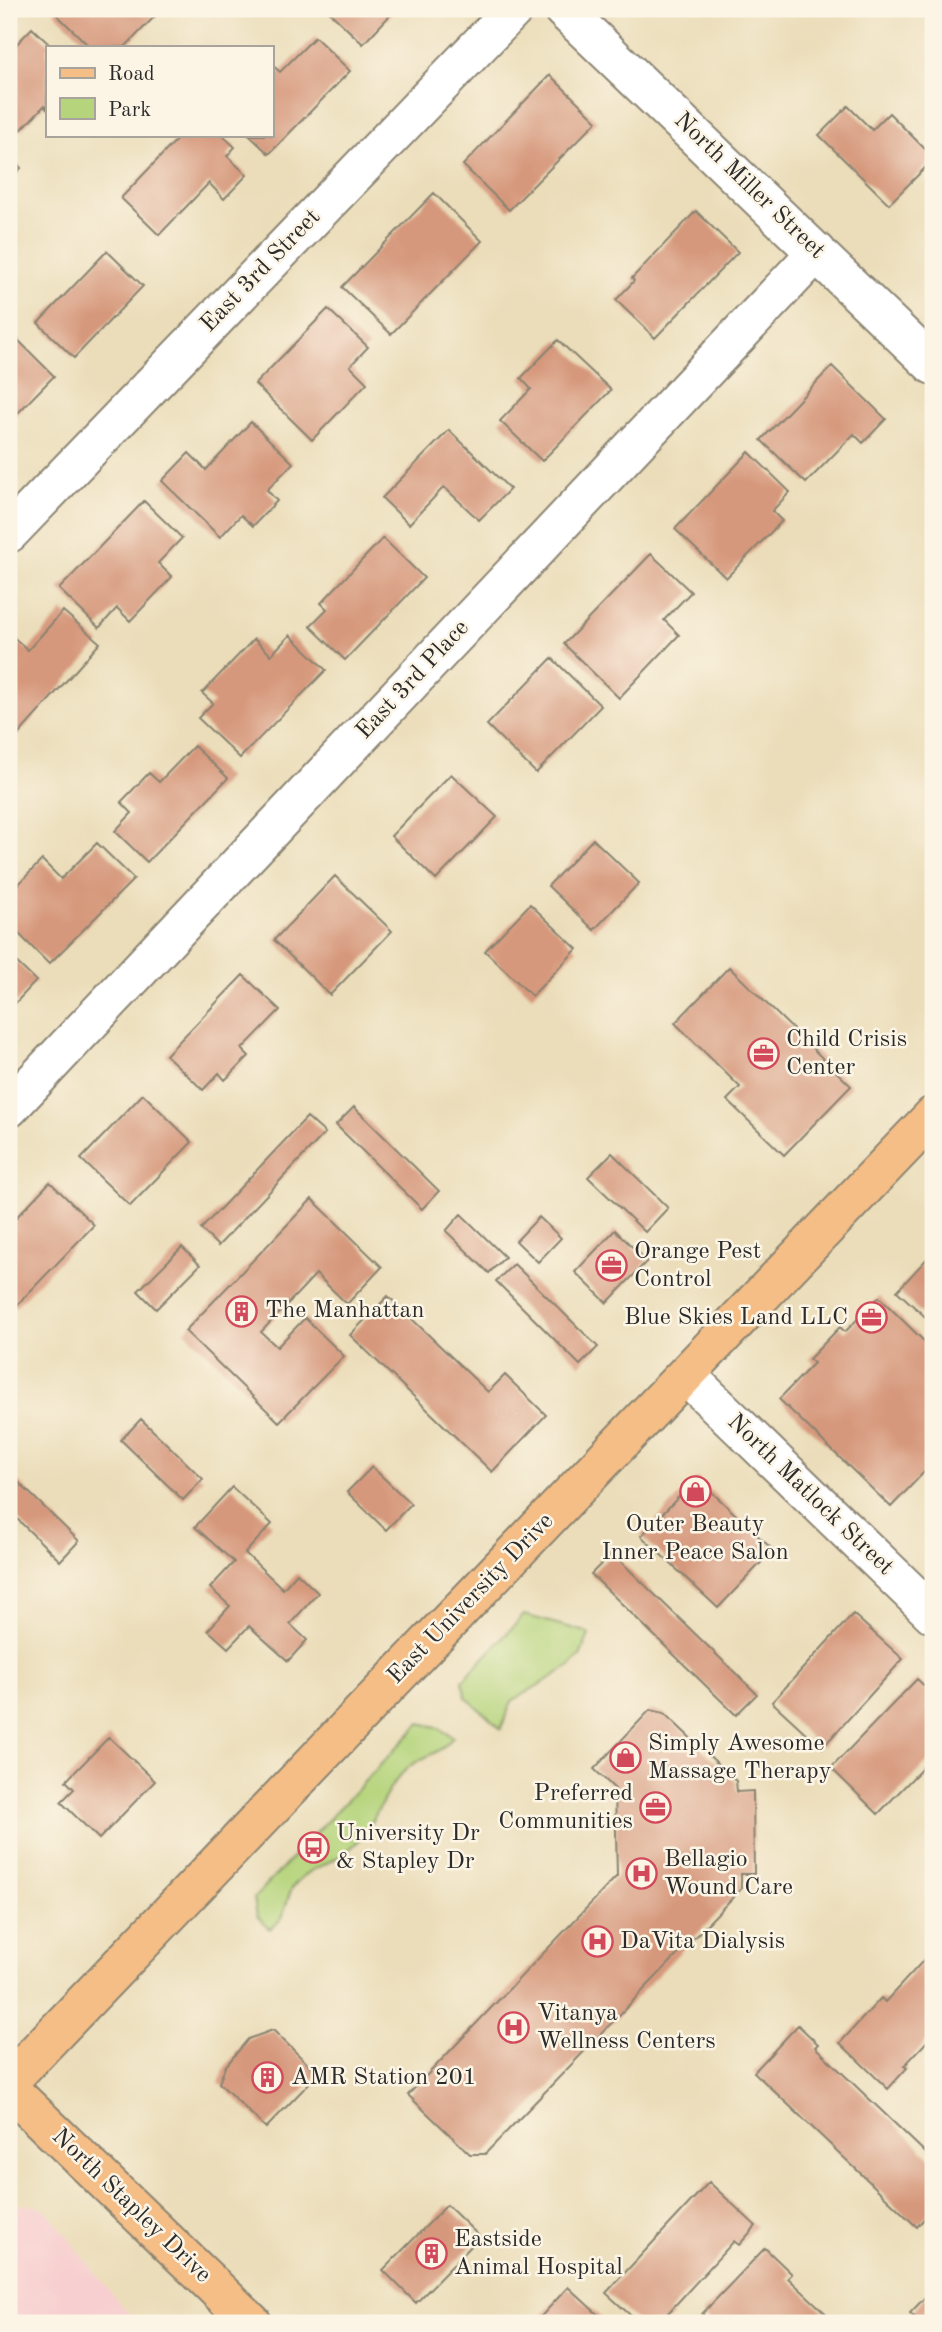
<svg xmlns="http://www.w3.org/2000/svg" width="942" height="2332" font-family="'Old Standard TT',serif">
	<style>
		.built { fill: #f7cfd0 }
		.green { fill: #b5d47b; stroke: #708053; stroke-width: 2 }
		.building { fill: #d6987c }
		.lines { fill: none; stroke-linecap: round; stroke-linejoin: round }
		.minor-casing { stroke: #8b8472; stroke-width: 42 }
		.major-casing { stroke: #8b8472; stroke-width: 42 }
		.minor { stroke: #fff; stroke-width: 38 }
		.major { stroke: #f5be86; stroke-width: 38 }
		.labels { text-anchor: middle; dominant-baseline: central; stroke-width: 5; stroke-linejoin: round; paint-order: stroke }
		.street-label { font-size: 24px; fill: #2b2b2b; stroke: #fcf5e5 }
		.poi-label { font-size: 24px; fill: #2b2b2b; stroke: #fcf5e5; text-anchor: start }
	</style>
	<rect width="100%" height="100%" fill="#fcf5e5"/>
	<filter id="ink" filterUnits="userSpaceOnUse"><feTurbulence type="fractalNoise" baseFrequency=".0143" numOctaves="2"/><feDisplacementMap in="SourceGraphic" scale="14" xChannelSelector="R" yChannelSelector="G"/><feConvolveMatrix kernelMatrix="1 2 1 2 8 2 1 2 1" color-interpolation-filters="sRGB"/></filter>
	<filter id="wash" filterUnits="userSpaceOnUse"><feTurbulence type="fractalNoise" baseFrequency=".00686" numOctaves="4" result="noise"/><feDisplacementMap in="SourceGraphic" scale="28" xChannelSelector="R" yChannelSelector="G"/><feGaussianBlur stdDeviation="1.57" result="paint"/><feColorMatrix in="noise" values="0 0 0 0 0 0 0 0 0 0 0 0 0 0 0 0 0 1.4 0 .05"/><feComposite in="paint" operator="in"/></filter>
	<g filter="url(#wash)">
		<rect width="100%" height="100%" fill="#ebddb9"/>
		<!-- built -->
		<path class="built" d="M 14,2204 L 36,2206 L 48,2212 L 122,2307 L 140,2323 L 9,2323 L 9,2206 Z"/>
		<!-- green -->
		<path class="green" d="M 524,1615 L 586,1632 L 589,1635 L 580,1656 L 569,1667 L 512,1701 L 501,1729 L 466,1697 L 462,1681 Z
			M 420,1723 L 437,1727 L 453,1737 C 440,1755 424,1755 409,1767 C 378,1793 379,1827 346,1852 C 330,1864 309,1868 296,1883 C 287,1893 287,1906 282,1918 C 279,1922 274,1926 270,1929 L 257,1916 L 254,1898 Z"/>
		<g id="blocks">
			<!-- building -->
			<path class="building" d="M 58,9 L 162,9 L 125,47 L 90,47 L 54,12 Z
				M 326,9 L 396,9 L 363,44 Z
				M 32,28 L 52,47 L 47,47 L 47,109 L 44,106 L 21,130 L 9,118 L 9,78 L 11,76 L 9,74 L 9,52 Z
				M 315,37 L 350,71 L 269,154 L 249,135 L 271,135 L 271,64 L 280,72 Z
				M 550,75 L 597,121 L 509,210 L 463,165 Z
				M 848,106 L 872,130 L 889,113 L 933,157 L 933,160 L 889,204 L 819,135 Z
				M 181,135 L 222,135 L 235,147 L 227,156 L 247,175 L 224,199 L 209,183 L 159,235 L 121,198 Z
				M 9,156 L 21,168 L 9,180 Z
				M 434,193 L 482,241 L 391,334 L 342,287 Z
				M 696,211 L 738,252 L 655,338 L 616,300 L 634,281 L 632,278 Z
				M 107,251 L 143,286 L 74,358 L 38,323 Z
				M 328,309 L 368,347 L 350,366 L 367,383 L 312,440 L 255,384 Z
				M 9,331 L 54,376 L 9,422 Z
				M 558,340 L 611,390 L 542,461 L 500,421 L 531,389 L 521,378 Z
				M 832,366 L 886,419 L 863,443 L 854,434 L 806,483 L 761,440 Z
				M 251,422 L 293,463 L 267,490 L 277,501 L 253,526 L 241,515 L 220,537 L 162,481 L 189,453 L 206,470 Z
				M 449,430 L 510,489 L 479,520 L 444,487 L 409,524 L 382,498 Z
				M 749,452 L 790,492 L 772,511 L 782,521 L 726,578 L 675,529 Z
				M 144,501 L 182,538 L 158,563 L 172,577 L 130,621 L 117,608 L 99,628 L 59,589 Z
				M 383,538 L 424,578 L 345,660 L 310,626 L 327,609 L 321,603 Z
				M 651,554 L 691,592 L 664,620 L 679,635 L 619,698 L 564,644 Z
				M 63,611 L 100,643 L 18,735 L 9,726 L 9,639 L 12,636 L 28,650 Z
				M 290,635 L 326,670 L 240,758 L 198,718 L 213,703 L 202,693 L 254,639 L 271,655 Z
				M 552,658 L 601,706 L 536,773 L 487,725 Z
				M 194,746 L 228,778 L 147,862 L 115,831 L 132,813 L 121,802 L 149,773 L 159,782 Z
				M 451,774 L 497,817 L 436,880 L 391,836 Z
				M 593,839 L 639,883 L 594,930 L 548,886 Z
				M 97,843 L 134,879 L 49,964 L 9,924 L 11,909 L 9,894 L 42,860 L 61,879 Z
				M 335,876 L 392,931 L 330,995 L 274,940 Z
				M 530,904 L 577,949 L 532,996 L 485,951 Z
				M 9,955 L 36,981 L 9,1010 Z
				M 729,967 L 851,1086 L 784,1155 L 727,1100 L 740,1087 L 675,1023 Z
				M 243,975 L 280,1010 L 242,1049 L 249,1056 L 225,1080 L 219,1073 L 203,1090 L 166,1055 Z
				M 143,1094 L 192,1142 L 130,1206 L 81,1159 Z
				M 354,1107 L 439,1191 L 422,1209 L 336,1125 Z
				M 307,1117 L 325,1133 L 218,1246 L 201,1229 Z
				M 612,1153 L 668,1208 L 645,1232 L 588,1177 Z
				M 50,1182 L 94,1225 L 15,1307 L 9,1301 L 9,1225 Z
				M 312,1199 L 382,1267 L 347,1304 L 316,1274 L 261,1332 L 277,1347 L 305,1318 L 344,1356 L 279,1422 L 185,1331 Z
				M 461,1214 L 505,1257 L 489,1273 L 446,1231 Z
				M 539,1217 L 561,1238 L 538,1262 L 516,1241 Z
				M 615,1230 L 647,1261 L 607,1303 L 575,1272 Z
				M 182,1247 L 200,1265 L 156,1309 L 138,1291 Z
				M 933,1252 L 933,1324 L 897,1291 Z
				M 514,1264 L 598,1347 L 580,1365 L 496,1281 Z
				M 388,1296 L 488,1392 L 505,1375 L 546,1415 L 492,1472 L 350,1335 Z
				M 879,1297 L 933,1350 L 933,1477 L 926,1470 L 891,1507 L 779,1399 L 814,1363 L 809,1359 L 840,1327 L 845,1332 Z
				M 141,1419 L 203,1479 L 183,1500 L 121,1440 Z
				M 372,1467 L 411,1504 L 386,1530 L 347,1492 Z
				M 9,1473 L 79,1541 L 60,1561 L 9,1511 Z
				M 697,1478 L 773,1550 L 718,1608 L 641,1536 Z
				M 232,1487 L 272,1524 L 245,1553 L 283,1589 L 297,1573 L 318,1593 L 290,1624 L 307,1640 L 288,1661 L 249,1626 L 228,1648 L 208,1630 L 230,1606 L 210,1588 L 234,1562 L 195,1527 Z
				M 612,1553 L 757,1694 L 736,1715 L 591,1574 Z
				M 853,1614 L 903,1659 L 822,1748 L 772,1702 Z
				M 917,1679 L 933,1694 L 933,1757 L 878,1814 L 831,1768 Z
				M 650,1710 L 664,1713 L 736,1781 L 737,1792 L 753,1791 L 754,1874 L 741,1874 L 741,1889 L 485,2154 L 470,2154 L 408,2095 L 617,1876 L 615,1789 L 594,1769 Z
				M 109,1737 L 155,1781 L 99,1839 L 61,1802 L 74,1789 L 66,1781 Z
				M 318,1834 L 326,1842 L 309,1860 L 301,1852 Z
				M 933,1950 L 933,2035 L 904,2066 L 907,2068 L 888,2089 L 840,2043 L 881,1998 L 885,2002 Z
				M 798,2025 L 818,2044 L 815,2047 L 933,2160 L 933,2209 L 917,2227 L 754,2072 Z
				M 273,2030 L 318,2074 L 266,2128 L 219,2083 L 225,2067 L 248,2039 Z
				M 709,2182 L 756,2226 L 739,2245 L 734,2241 L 668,2313 L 672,2317 L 666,2323 L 639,2323 L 606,2293 Z
				M 447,2205 L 480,2237 L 416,2303 L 383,2270 Z
				M 765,2248 L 792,2274 L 788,2278 L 836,2323 L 711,2323 L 702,2314 Z
				M 568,2287 L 607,2323 L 535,2323 Z
				M 933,2289 L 933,2323 L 921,2323 L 910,2313 Z"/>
		</g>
	</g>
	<g filter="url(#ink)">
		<use href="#blocks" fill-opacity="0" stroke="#8b8472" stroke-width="2"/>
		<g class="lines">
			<defs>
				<path id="minor" d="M 563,9 L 933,365
					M 9,533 L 514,9
					M 9,1108 L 817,252
					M 686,1375 L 933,1614"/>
				<path id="major" d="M 9,2081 L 933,1116
					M 9,2089 L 252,2323"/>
			</defs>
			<!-- minor casing -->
			<use href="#minor" class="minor-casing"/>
			<!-- major casing -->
			<use href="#major" class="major-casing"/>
			<!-- minor -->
			<use href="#minor" class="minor"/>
			<!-- major -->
			<use href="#major" class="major"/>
		</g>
	</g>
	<!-- icons -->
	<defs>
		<symbol id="office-ring" viewBox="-11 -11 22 22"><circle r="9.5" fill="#fcf5e5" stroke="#d1495b" stroke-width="1.5"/><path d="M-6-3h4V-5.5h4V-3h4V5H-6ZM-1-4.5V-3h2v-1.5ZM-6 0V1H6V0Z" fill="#d1495b"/></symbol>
		<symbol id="building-ring" viewBox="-11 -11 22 22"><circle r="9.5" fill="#fcf5e5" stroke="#d1495b" stroke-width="1.5"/><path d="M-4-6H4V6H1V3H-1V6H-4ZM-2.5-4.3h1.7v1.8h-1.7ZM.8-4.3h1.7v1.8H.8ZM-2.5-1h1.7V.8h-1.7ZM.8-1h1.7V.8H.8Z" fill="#d1495b"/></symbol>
		<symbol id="shop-ring" viewBox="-11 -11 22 22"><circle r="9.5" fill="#fcf5e5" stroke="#d1495b" stroke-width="1.5"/><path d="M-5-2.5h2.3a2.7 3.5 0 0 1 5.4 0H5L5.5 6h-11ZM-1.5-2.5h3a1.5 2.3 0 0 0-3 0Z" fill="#d1495b"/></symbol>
		<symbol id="bus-ring" viewBox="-11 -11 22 22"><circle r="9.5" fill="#fcf5e5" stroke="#d1495b" stroke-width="1.5"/><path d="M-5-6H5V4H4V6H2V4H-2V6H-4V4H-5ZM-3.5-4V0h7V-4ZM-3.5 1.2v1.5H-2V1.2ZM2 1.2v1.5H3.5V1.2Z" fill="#d1495b"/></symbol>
		<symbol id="hospital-ring" viewBox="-11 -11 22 22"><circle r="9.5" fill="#fcf5e5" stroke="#d1495b" stroke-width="1.5"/><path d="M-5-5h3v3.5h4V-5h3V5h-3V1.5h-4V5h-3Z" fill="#d1495b"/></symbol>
	</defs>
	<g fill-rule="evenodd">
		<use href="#office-ring" x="746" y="1036" width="35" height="35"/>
		<use href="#office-ring" x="594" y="1248" width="35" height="35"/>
		<use href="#building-ring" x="224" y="1294" width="35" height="35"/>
		<use href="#office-ring" x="854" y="1300" width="35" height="35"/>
		<use href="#shop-ring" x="678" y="1474" width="35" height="35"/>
		<use href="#shop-ring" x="608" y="1740" width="35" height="35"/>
		<use href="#office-ring" x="638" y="1790" width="35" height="35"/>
		<use href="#bus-ring" x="296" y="1830" width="35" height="35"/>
		<use href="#hospital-ring" x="624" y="1856" width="35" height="35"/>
		<use href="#hospital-ring" x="580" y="1924" width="35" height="35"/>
		<use href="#hospital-ring" x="496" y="2010" width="35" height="35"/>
		<use href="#building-ring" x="250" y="2060" width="35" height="35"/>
		<use href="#building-ring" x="414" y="2236" width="35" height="35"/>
	</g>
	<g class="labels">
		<!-- street labels -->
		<g class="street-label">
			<text transform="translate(749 186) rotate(44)">North Miller Street</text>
			<text transform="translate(261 271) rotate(-46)">East 3rd Street</text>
			<text transform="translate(413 680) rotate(-47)">East 3rd Place</text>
			<text transform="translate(810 1495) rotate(44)">North Matlock Street</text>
			<text transform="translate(471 1599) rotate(-46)">East University Drive</text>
			<text transform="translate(131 2206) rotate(44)">North Stapley Drive</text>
		</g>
		<!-- poi labels -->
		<g class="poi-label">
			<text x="786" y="1040">Child Crisis<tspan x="786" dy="28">Center</tspan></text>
			<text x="634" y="1252">Orange Pest<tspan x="634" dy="28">Control</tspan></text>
			<text x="265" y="1311">The Manhattan</text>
			<text x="848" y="1318" text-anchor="end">Blue Skies Land LLC</text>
			<text x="695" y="1525" text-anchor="middle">Outer Beauty<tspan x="695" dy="28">Inner Peace Salon</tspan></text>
			<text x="648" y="1744">Simply Awesome<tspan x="648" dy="28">Massage Therapy</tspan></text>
			<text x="633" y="1794" text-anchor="end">Preferred<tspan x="633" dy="28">Communities</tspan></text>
			<text x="336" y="1834">University Dr<tspan x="336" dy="28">&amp; Stapley Dr</tspan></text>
			<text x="664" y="1860">Bellagio<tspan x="664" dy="28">Wound Care</tspan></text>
			<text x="620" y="1942">DaVita Dialysis</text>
			<text x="537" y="2014">Vitanya<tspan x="537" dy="28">Wellness Centers</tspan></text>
			<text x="291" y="2078">AMR Station 201</text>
			<text x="454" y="2240">Eastside<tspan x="454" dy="28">Animal Hospital</tspan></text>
		</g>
	</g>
	<!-- margin -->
	<rect width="942" height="2332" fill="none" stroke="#fcf5e5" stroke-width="35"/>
	<!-- legend -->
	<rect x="46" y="46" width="228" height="91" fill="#fcf5e5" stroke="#a8a49b" stroke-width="2"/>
	<rect x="60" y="68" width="35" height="10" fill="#f5be86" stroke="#a8a49b" stroke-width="2"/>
	<text x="108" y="80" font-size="21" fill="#2b2b2b">Road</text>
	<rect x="60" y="98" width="35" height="21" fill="#b5d47b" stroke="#a8a49b" stroke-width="2"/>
	<text x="108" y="116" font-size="21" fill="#2b2b2b">Park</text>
</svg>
